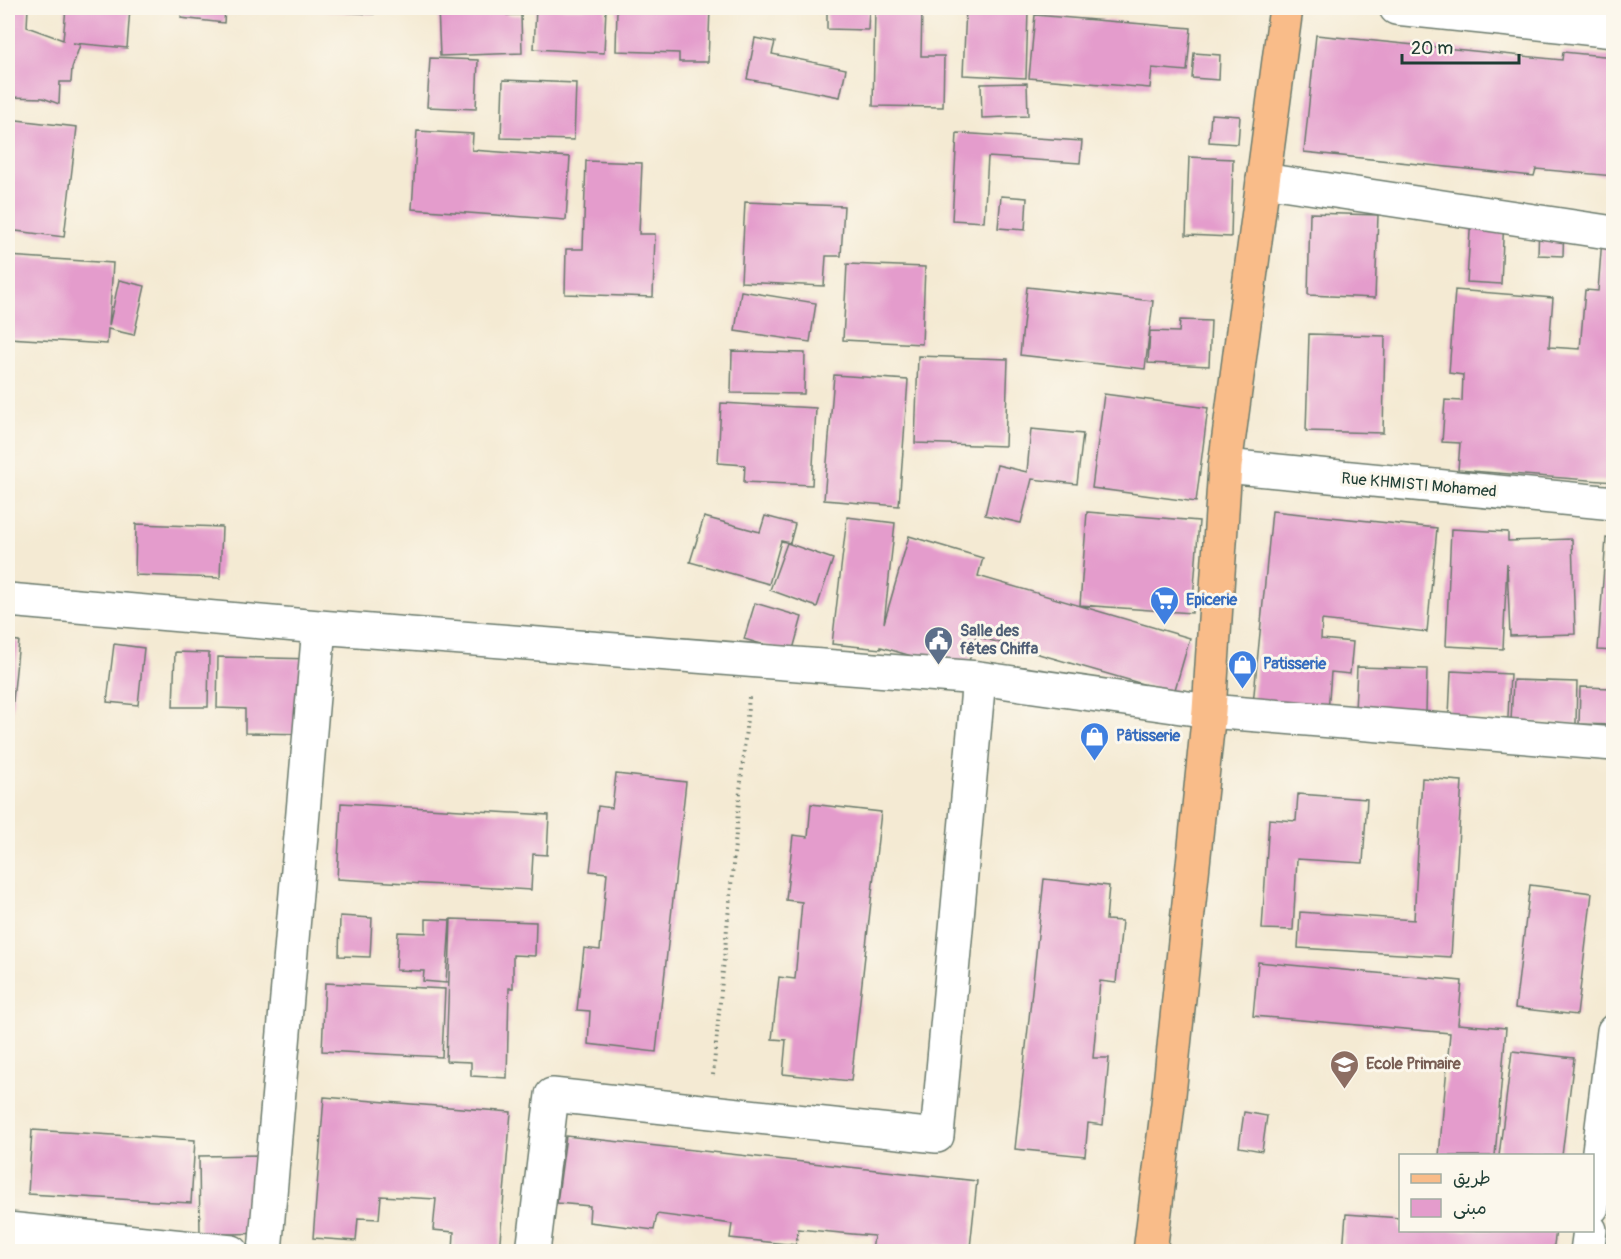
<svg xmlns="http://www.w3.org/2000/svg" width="1621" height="1259" font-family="Pangolin,'Playpen Sans Arabic',sans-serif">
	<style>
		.building { fill: #e49ccc }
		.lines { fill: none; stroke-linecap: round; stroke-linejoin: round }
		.minor-casing { stroke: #6a7a6c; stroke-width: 36 }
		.major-casing { stroke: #6a7a6c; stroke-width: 36 }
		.path { stroke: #6a7a6c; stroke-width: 4; stroke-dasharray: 1.5 4.5; stroke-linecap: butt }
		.minor { stroke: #fff; stroke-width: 33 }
		.major { stroke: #f9bc89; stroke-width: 33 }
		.labels { text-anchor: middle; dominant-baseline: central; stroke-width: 6; stroke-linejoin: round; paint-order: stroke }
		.street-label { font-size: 16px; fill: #1f3d34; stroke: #fbf7ec }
		.shop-label { font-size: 16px; font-weight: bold; fill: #366cbe; stroke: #fbf7ec; text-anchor: start }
		.service-label { font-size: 16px; font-weight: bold; fill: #4e5e75; stroke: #fbf7ec; text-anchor: start }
		.education-label { font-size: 16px; font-weight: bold; fill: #785e54; stroke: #fbf7ec; text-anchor: start }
	</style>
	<rect width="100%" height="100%" fill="#fbf7ec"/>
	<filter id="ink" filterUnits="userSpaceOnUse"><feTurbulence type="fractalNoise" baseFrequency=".0167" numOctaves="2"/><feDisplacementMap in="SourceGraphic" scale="12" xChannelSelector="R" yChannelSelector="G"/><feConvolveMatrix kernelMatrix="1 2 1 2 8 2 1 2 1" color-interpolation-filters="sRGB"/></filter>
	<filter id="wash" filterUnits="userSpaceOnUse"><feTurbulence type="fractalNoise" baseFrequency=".008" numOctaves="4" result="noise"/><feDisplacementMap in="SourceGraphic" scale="24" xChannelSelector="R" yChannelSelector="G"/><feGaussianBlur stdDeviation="1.35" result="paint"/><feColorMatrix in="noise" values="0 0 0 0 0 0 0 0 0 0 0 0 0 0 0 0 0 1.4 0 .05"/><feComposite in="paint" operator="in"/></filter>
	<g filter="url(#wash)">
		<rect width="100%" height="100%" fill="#f4ead3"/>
		<g id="blocks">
			<!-- building -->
			<path class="building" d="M 8,8 L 28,8 L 27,27 L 63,40 L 66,8 L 130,8 L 127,48 L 73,43 L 80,45 L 72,68 L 71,82 L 60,82 L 59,104 L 43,98 L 8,97 Z
				M 182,8 L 225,8 L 224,23 L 181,18 Z
				M 291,8 L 375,8 L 374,14 L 291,9 Z
				M 438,8 L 507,8 L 507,15 L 521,15 L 522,53 L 440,56 Z
				M 536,8 L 606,8 L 604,53 L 534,49 Z
				M 617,8 L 710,8 L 708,62 L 679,62 L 679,53 L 616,51 Z
				M 827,8 L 869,8 L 868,30 L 827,29 Z
				M 875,8 L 922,10 L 921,56 L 944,56 L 943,107 L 873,106 Z
				M 966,8 L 1028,10 L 1026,78 L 963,75 Z
				M 1035,15 L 1191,28 L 1187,71 L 1152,68 L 1150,88 L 1029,78 Z
				M 1316,35 L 1562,60 L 1563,52 L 1614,57 L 1614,176 L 1536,169 L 1534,176 L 1304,152 Z
				M 755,38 L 775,42 L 772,54 L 846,69 L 840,97 L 747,79 Z
				M 1194,53 L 1220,55 L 1219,80 L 1192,78 Z
				M 430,58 L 478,60 L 476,109 L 427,107 Z
				M 503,80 L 576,83 L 574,140 L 501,138 Z
				M 1027,83 L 1028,116 L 982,118 L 981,84 Z
				M 1211,114 L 1240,116 L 1238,144 L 1209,142 Z
				M 8,119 L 77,127 L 64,237 L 8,230 Z
				M 417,131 L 473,134 L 472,150 L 570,157 L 566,220 L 412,209 Z
				M 957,133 L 1082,141 L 1080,163 L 988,157 L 984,222 L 952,220 Z
				M 1189,157 L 1233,159 L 1231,237 L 1186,235 Z
				M 586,161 L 642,163 L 639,234 L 655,234 L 653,297 L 565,294 L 566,249 L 583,249 Z
				M 1001,196 L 1027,198 L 1025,230 L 998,228 Z
				M 745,202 L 844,206 L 841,256 L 826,256 L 824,286 L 741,282 Z
				M 1310,213 L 1378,215 L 1375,298 L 1308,295 Z
				M 1471,215 L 1504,217 L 1501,284 L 1467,282 Z
				M 1539,223 L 1564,224 L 1563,256 L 1538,255 Z
				M 1602,238 L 1614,239 L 1614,482 L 1458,470 L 1460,443 L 1442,442 L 1445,400 L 1462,401 L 1463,375 L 1449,373 L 1455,290 L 1553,298 L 1549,347 L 1580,349 L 1585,290 L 1598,291 Z
				M 8,256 L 113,263 L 109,326 L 119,280 L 145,286 L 134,335 L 108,329 L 107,344 L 8,338 Z
				M 847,264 L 925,267 L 922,344 L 843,340 Z
				M 1027,287 L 1153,301 L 1145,369 L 1020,355 Z
				M 741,291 L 816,303 L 810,342 L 735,331 Z
				M 1180,320 L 1211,321 L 1209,366 L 1148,363 L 1150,331 L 1179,332 Z
				M 1309,334 L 1385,336 L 1383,433 L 1306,431 Z
				M 732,351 L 805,353 L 804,394 L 731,393 Z
				M 918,356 L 1008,359 L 1005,446 L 915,443 Z
				M 834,375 L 908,380 L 899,506 L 824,500 Z
				M 1104,394 L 1208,408 L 1196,502 L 1092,488 Z
				M 721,403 L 816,408 L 812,485 L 744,482 L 745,465 L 718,463 Z
				M 1031,429 L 1083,434 L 1077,484 L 1032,479 L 1021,523 L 985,515 L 997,465 L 1027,472 Z
				M 1272,511 L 1437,528 L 1427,632 L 1322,620 L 1321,639 L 1353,642 L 1350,674 L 1331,672 L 1328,712 L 1253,704 Z
				M 1087,512 L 1199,521 L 1192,613 L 1080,605 Z
				M 765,516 L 795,524 L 790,543 L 781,541 L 769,584 L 690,562 L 704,517 L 760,532 Z
				M 847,517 L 895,523 L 884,623 L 909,536 L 983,558 L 978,576 L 1190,638 L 1174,693 L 976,636 L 966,672 L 881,647 L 881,649 L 832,644 Z
				M 136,524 L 222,527 L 220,578 L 135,575 Z
				M 1451,529 L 1508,532 L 1508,541 L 1572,539 L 1575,634 L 1510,636 L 1507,563 L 1503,649 L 1446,646 Z
				M 1606,538 L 1614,539 L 1614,651 L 1598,650 Z
				M 787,543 L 833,559 L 817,607 L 770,590 Z
				M 755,603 L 802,617 L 792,653 L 744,639 Z
				M 8,640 L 19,641 L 9,740 L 8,740 Z
				M 114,644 L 144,648 L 138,705 L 107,702 Z
				M 175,652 L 209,653 L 208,707 L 173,707 Z
				M 218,657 L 315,659 L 313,734 L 245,733 L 245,709 L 217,708 Z
				M 1357,667 L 1427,669 L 1426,713 L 1355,711 Z
				M 1451,671 L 1510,674 L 1508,718 L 1449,716 Z
				M 1513,680 L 1577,682 L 1576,724 L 1511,721 Z
				M 1580,687 L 1614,688 L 1614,725 L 1579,724 Z
				M 616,774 L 686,782 L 656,1052 L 588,1044 L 590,1011 L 577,1010 L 584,948 L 600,950 L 607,873 L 590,871 L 598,806 L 612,808 Z
				M 1422,778 L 1462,781 L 1451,957 L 1298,948 L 1300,912 L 1414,920 Z
				M 1298,794 L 1367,799 L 1363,863 L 1297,859 L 1293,930 L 1262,929 L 1269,819 L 1296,821 Z
				M 341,803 L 549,815 L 547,855 L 533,854 L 531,890 L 337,879 Z
				M 811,804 L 881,812 L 851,1081 L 783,1074 L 786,1040 L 772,1039 L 779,977 L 795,979 L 802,902 L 786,900 L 793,835 L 808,837 Z
				M 1044,879 L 1109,886 L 1106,920 L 1122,921 L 1116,983 L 1100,981 L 1093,1058 L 1109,1058 L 1103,1125 L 1088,1123 L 1085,1156 L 1015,1149 Z
				M 1530,885 L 1592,893 L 1577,1015 L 1515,1008 Z
				M 340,916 L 372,918 L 370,957 L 339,956 Z
				M 426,919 L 450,920 L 446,983 L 423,981 L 424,971 L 396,970 L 398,932 L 426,933 Z
				M 451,919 L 536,922 L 535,956 L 513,955 L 513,988 L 509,988 L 507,1078 L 471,1076 L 471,1062 L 446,1061 Z
				M 1258,962 L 1462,981 L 1458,1024 L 1506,1028 L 1495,1156 L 1439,1156 L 1450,1033 L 1253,1016 Z
				M 325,983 L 445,989 L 442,1057 L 322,1051 Z
				M 1512,1051 L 1574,1058 L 1562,1156 L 1499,1156 Z
				M 324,1097 L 511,1112 L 499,1252 L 453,1252 L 454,1232 L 433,1230 L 436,1199 L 381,1196 L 379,1219 L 358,1218 L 356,1241 L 313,1238 Z
				M 1244,1112 L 1267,1116 L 1262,1151 L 1239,1147 Z
				M 32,1130 L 195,1140 L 191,1203 L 28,1194 Z
				M 566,1136 L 977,1181 L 970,1248 L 936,1245 L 935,1252 L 872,1252 L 874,1236 L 798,1229 L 796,1245 L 730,1238 L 732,1224 L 657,1214 L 654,1230 L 589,1222 L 590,1206 L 557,1203 Z
				M 266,1155 L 267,1233 L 200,1235 L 199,1156 Z
				M 1346,1214 L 1400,1218 L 1400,1230 L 1556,1230 L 1553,1252 L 1343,1252 Z"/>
		</g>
	</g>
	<g filter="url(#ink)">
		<use href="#blocks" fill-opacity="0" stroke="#6a7a6c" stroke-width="1.5"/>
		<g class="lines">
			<defs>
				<path id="minor" d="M 1396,8 L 1614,31
					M 1263,180 L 1614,233
					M 1225,466 L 1614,503
					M 8,600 L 319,627 L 979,678 L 1209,711 L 1614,744
					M 1592,1207 L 1614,1031
					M 8,1229 L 232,1252
					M 265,1252 L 319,627
					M 533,1252 L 552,1095 L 937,1136 L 979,678
					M 1587,1252 L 1590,1230"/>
				<path id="major" d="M 1150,1252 L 1168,1104 L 1209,711 L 1225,466 L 1286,8"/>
			</defs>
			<!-- minor casing -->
			<use href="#minor" class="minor-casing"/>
			<!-- major casing -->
			<use href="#major" class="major-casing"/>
			<!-- path -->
			<path class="path" d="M 713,1075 L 749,697"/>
			<!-- minor -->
			<use href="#minor" class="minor"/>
			<!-- major -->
			<use href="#major" class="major"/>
		</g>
	</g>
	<!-- icons -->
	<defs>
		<symbol id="supermarket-pin" viewBox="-11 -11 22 30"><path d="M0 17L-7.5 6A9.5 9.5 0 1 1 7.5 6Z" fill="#3f7fe0" stroke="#fbf7ec"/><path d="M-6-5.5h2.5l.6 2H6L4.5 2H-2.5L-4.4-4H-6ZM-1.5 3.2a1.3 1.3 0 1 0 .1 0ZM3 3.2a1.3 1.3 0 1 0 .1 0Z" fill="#fff"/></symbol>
		<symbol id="civic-pin" viewBox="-11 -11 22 30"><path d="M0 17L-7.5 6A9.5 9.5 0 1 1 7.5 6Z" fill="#5c6f8a" stroke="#fbf7ec"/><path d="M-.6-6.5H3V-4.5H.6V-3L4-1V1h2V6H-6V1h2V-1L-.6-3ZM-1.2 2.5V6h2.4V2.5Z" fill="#fff"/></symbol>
		<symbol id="shop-pin" viewBox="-11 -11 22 30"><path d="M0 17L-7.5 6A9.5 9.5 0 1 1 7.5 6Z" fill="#3f7fe0" stroke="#fbf7ec"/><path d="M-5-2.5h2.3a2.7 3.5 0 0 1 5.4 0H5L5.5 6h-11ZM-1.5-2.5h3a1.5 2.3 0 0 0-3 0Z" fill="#fff"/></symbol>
		<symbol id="school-pin" viewBox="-11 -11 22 30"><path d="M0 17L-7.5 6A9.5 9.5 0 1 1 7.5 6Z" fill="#8d6e63" stroke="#fbf7ec"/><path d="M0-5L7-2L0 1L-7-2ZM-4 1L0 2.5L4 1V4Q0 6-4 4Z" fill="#fff"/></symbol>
	</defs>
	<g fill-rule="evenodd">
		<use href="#supermarket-pin" x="1148" y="584" width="33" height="45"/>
		<use href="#civic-pin" x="922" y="624" width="33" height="45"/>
		<use href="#shop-pin" x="1226" y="648" width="33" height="45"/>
		<use href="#shop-pin" x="1078" y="720" width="33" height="45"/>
		<use href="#school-pin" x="1328" y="1048" width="33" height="45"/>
	</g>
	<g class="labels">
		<!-- street labels -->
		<g class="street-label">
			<text transform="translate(1419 485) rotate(5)">Rue KHMISTI Mohamed</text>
		</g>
		<!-- shop labels -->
		<g class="shop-label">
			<text x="1186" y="600">Epicerie</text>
			<text x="1263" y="664">Patisserie</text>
			<text x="1116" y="736">Pâtisserie</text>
		</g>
		<!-- service labels -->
		<g class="service-label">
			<text x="960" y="631">Salle des<tspan x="960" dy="18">fêtes Chiffa</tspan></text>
		</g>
		<!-- education labels -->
		<g class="education-label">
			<text x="1366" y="1064">Ecole Primaire</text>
		</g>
	</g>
	<!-- margin -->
	<rect width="1621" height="1259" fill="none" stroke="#fbf7ec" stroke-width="30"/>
	<!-- legend -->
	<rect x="1399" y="1154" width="195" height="78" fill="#fbf7ec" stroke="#a3ada2" stroke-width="1.5"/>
	<rect x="1411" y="1174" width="30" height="9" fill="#f9bc89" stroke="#a3ada2" stroke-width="1.5"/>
	<text x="1453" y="1184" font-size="18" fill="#1f3d34">طريق</text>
	<rect x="1411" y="1199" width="30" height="18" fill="#e49ccc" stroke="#a3ada2" stroke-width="1.5"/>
	<text x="1453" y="1214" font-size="18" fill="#1f3d34">مبنى</text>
	<!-- scale -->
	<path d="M1402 54v9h117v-9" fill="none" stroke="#1f3d34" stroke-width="3"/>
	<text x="1411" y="54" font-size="18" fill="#1f3d34" stroke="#fbf7ec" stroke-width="4.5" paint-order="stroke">20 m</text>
</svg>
